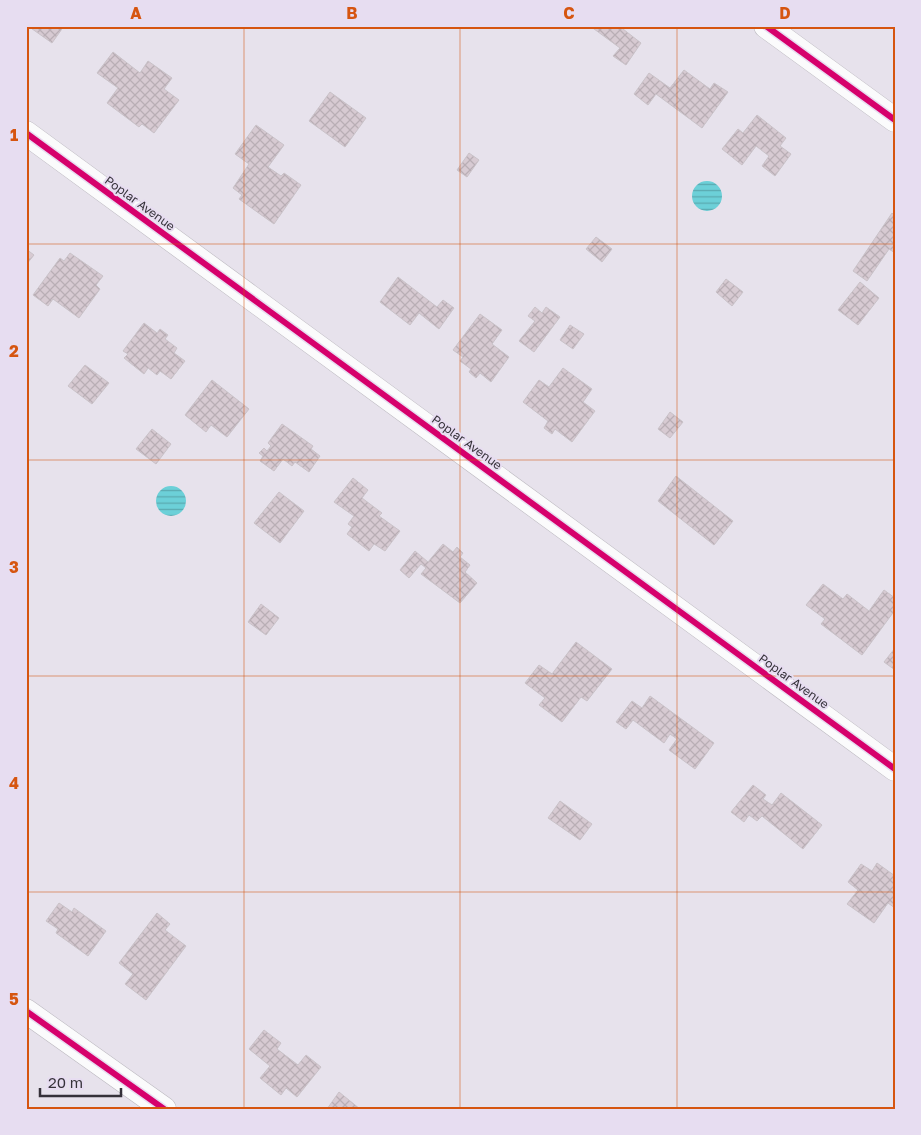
<svg xmlns="http://www.w3.org/2000/svg" width="921" height="1135" font-family="'Golos Text',sans-serif">
	<style>
		.water { fill: url(#water-rules) }
		.building { fill: url(#building-cross-hatch); stroke: #c9c2c8 }
		.lines { fill: none; stroke-linecap: round; stroke-linejoin: round }
		.street-casing { stroke: #bbb8bf; stroke-width: 25 }
		.street { stroke: #fbfbfc; stroke-width: 24 }
		.cycleway-casing { stroke: #e7ddf1; stroke-width: 9 }
		.cycleway { stroke: #d6006c; stroke-width: 6 }
		.grid { fill: none; stroke: #d65510; stroke-width: 1; stroke-opacity: 0.55 }
		.labels { text-anchor: middle; dominant-baseline: central; stroke-width: 4; stroke-linejoin: round; paint-order: stroke }
		.street-label { font-size: 12px; fill: #353139; stroke: #e7ddf1 }
		.neatline { fill: none; stroke: #d65510; stroke-width: 2 }
		.grid-label { font-size: 16px; text-anchor: middle; font-weight: bold; fill: #d65510 }
	</style>
	<defs>
		<pattern id="water-rules" width="6" height="5" patternUnits="userSpaceOnUse" patternTransform="scale(1.25)"><rect width="6" height="5" fill="#6cd0d8"/><path d="M0 2.5h6" fill="none" stroke="#5aa9b0"/></pattern>
		<pattern id="building-cross-hatch" width="8" height="8" patternUnits="userSpaceOnUse" patternTransform="scale(1.25)"><rect width="8" height="8" fill="#d7cad2"/><path d="M0 0l8 8M0 8l8-8" fill="none" stroke="#b9aeb5"/></pattern>
	</defs>
	<rect width="100%" height="100%" fill="#e7e2ec"/>
	<!-- water -->
	<path class="water" d="M692 196a15 15 0 1 1 30 0a15 15 0 1 1-30 0Z
		M156 501a15 15 0 1 1 30 0a15 15 0 1 1-30 0Z"/>
	<!-- building -->
	<path class="building" d="M 28,26 L 64,26 L 52,43 Z
		M 590,26 L 626,26 L 623,29 L 641,43 L 626,65 L 613,56 L 620,48 Z
		M 113,52 L 140,73 L 148,61 L 172,78 L 164,89 L 179,100 L 154,133 L 142,124 L 139,127 L 107,103 L 118,88 L 97,73 Z
		M 684,70 L 710,89 L 714,83 L 728,92 L 702,128 L 656,94 L 648,105 L 634,94 L 649,73 L 670,88 Z
		M 330,92 L 366,118 L 345,147 L 309,121 Z
		M 757,115 L 786,138 L 780,146 L 791,154 L 775,176 L 762,166 L 769,156 L 756,146 L 742,165 L 722,149 L 738,129 L 743,133 Z
		M 256,125 L 284,145 L 268,167 L 281,176 L 284,173 L 301,185 L 274,224 L 239,199 L 242,195 L 233,188 L 249,164 L 235,154 Z
		M 469,153 L 479,160 L 467,177 L 457,170 Z
		M 892,213 L 895,216 L 895,253 L 889,249 L 867,281 L 853,271 Z
		M 596,237 L 612,249 L 602,262 L 586,249 Z
		M 26,249 L 34,255 L 26,265 Z
		M 70,253 L 103,276 L 96,285 L 100,289 L 79,318 L 53,299 L 48,306 L 33,295 L 60,258 L 64,261 Z
		M 398,277 L 437,307 L 443,300 L 454,308 L 439,329 L 419,313 L 410,325 L 380,302 Z
		M 726,279 L 743,292 L 732,306 L 716,292 Z
		M 860,282 L 879,298 L 858,325 L 838,310 Z
		M 535,307 L 542,313 L 546,307 L 560,317 L 534,352 L 519,341 L 535,321 L 528,316 Z
		M 480,314 L 502,330 L 492,344 L 509,357 L 491,382 L 480,373 L 476,378 L 469,372 L 471,369 L 460,361 L 463,357 L 453,350 Z
		M 144,323 L 157,333 L 160,329 L 168,335 L 165,339 L 177,348 L 174,353 L 185,361 L 171,379 L 160,371 L 157,375 L 148,368 L 144,374 L 124,358 L 128,354 L 123,351 Z
		M 570,325 L 584,334 L 573,349 L 560,340 Z
		M 85,365 L 109,383 L 92,404 L 68,386 Z
		M 563,368 L 592,389 L 583,402 L 595,411 L 572,442 L 555,429 L 552,434 L 544,428 L 548,421 L 523,402 L 539,380 L 549,387 Z
		M 212,380 L 249,409 L 227,437 L 211,425 L 206,432 L 185,415 Z
		M 670,412 L 683,422 L 670,438 L 658,429 Z
		M 282,424 L 313,446 L 311,449 L 320,456 L 309,472 L 295,462 L 292,466 L 283,459 L 274,471 L 260,461 L 263,456 L 259,453 L 264,448 L 267,451 L 271,446 L 268,443 Z
		M 152,429 L 171,444 L 156,464 L 136,449 Z
		M 676,476 L 733,521 L 714,545 L 658,501 Z
		M 353,478 L 368,490 L 362,498 L 382,513 L 379,516 L 400,531 L 385,551 L 374,544 L 369,551 L 347,534 L 352,527 L 348,524 L 354,516 L 334,502 Z
		M 279,492 L 304,511 L 280,543 L 254,523 Z
		M 443,544 L 453,552 L 457,547 L 463,553 L 460,557 L 470,565 L 465,572 L 477,583 L 460,603 L 421,574 L 426,568 L 421,564 L 409,578 L 400,570 L 415,551 L 428,562 Z
		M 823,584 L 843,599 L 847,594 L 869,611 L 884,590 L 895,598 L 895,610 L 862,655 L 821,624 L 825,619 L 806,605 Z
		M 261,604 L 279,618 L 266,635 L 248,622 Z
		M 576,642 L 612,669 L 587,701 L 581,697 L 562,722 L 539,705 L 545,698 L 525,683 L 539,665 L 552,674 Z
		M 895,648 L 895,670 L 884,662 Z
		M 650,696 L 714,743 L 695,769 L 669,750 L 677,739 L 670,734 L 664,743 L 633,720 L 626,729 L 616,722 L 632,701 L 642,708 Z
		M 753,785 L 766,795 L 763,799 L 772,805 L 781,793 L 822,825 L 803,849 L 762,816 L 757,821 L 749,815 L 744,822 L 731,812 Z
		M 560,801 L 592,824 L 580,840 L 548,818 Z
		M 877,863 L 895,876 L 895,908 L 888,903 L 874,923 L 847,904 L 858,890 L 848,882 L 861,864 L 872,871 Z
		M 59,903 L 72,912 L 74,908 L 106,931 L 88,956 L 56,933 L 58,929 L 46,921 Z
		M 157,913 L 170,924 L 165,930 L 186,946 L 146,1000 L 125,984 L 133,974 L 119,963 Z
		M 264,1030 L 281,1043 L 277,1049 L 298,1065 L 306,1055 L 321,1067 L 297,1097 L 286,1088 L 281,1095 L 260,1078 L 270,1066 L 249,1049 Z
		M 339,1092 L 360,1109 L 327,1109 Z"/>
	<g class="lines">
		<defs>
			<path id="street" d="M 766,26 L 895,120
				M 26,133 L 895,769
				M 26,1011 L 164,1109"/>
		</defs>
		<!-- street casing -->
		<use href="#street" class="street-casing"/>
		<!-- street -->
		<use href="#street" class="street"/>
		<defs>
			<path id="cycleway" d="M 766,26 L 895,120
				M 26,133 L 895,769
				M 26,1011 L 164,1109"/>
		</defs>
		<!-- cycleway casing -->
		<use href="#cycleway" class="cycleway-casing"/>
		<!-- cycleway -->
		<use href="#cycleway" class="cycleway"/>
	</g>
	<!-- grid -->
	<path class="grid" d="M 244,26 L 244,1109M 460,26 L 460,1109M 677,26 L 677,1109M 26,244 L 895,244M 26,460 L 895,460M 26,676 L 895,676M 26,892 L 895,892"/>
	<g class="labels">
		<!-- street labels -->
		<g class="street-label">
			<text transform="translate(140 203) rotate(36)">Poplar Avenue</text>
			<text transform="translate(467 442) rotate(36)">Poplar Avenue</text>
			<text transform="translate(794 681) rotate(36)">Poplar Avenue</text>
		</g>
	</g>
	<!-- border -->
	<rect width="921" height="1135" fill="none" stroke="#e7ddf1" stroke-width="55"/>
	<!-- scale -->
	<path d="M40 1088v8h81v-8" fill="none" stroke="#353139" stroke-width="2.5"/>
	<text x="48" y="1088" font-size="15" fill="#353139" stroke="#e7ddf1" stroke-width="4" paint-order="stroke">20 m</text>
	<rect x="28" y="28" width="866" height="1080" class="neatline"/>
	<g class="grid-label">
		<text x="136" y="19">A</text>
		<text x="352" y="19">B</text>
		<text x="569" y="19">C</text>
		<text x="785" y="19">D</text>
		<text x="14" y="141">1</text>
		<text x="14" y="357">2</text>
		<text x="14" y="573">3</text>
		<text x="14" y="789">4</text>
		<text x="14" y="1005">5</text>
	</g>
</svg>
